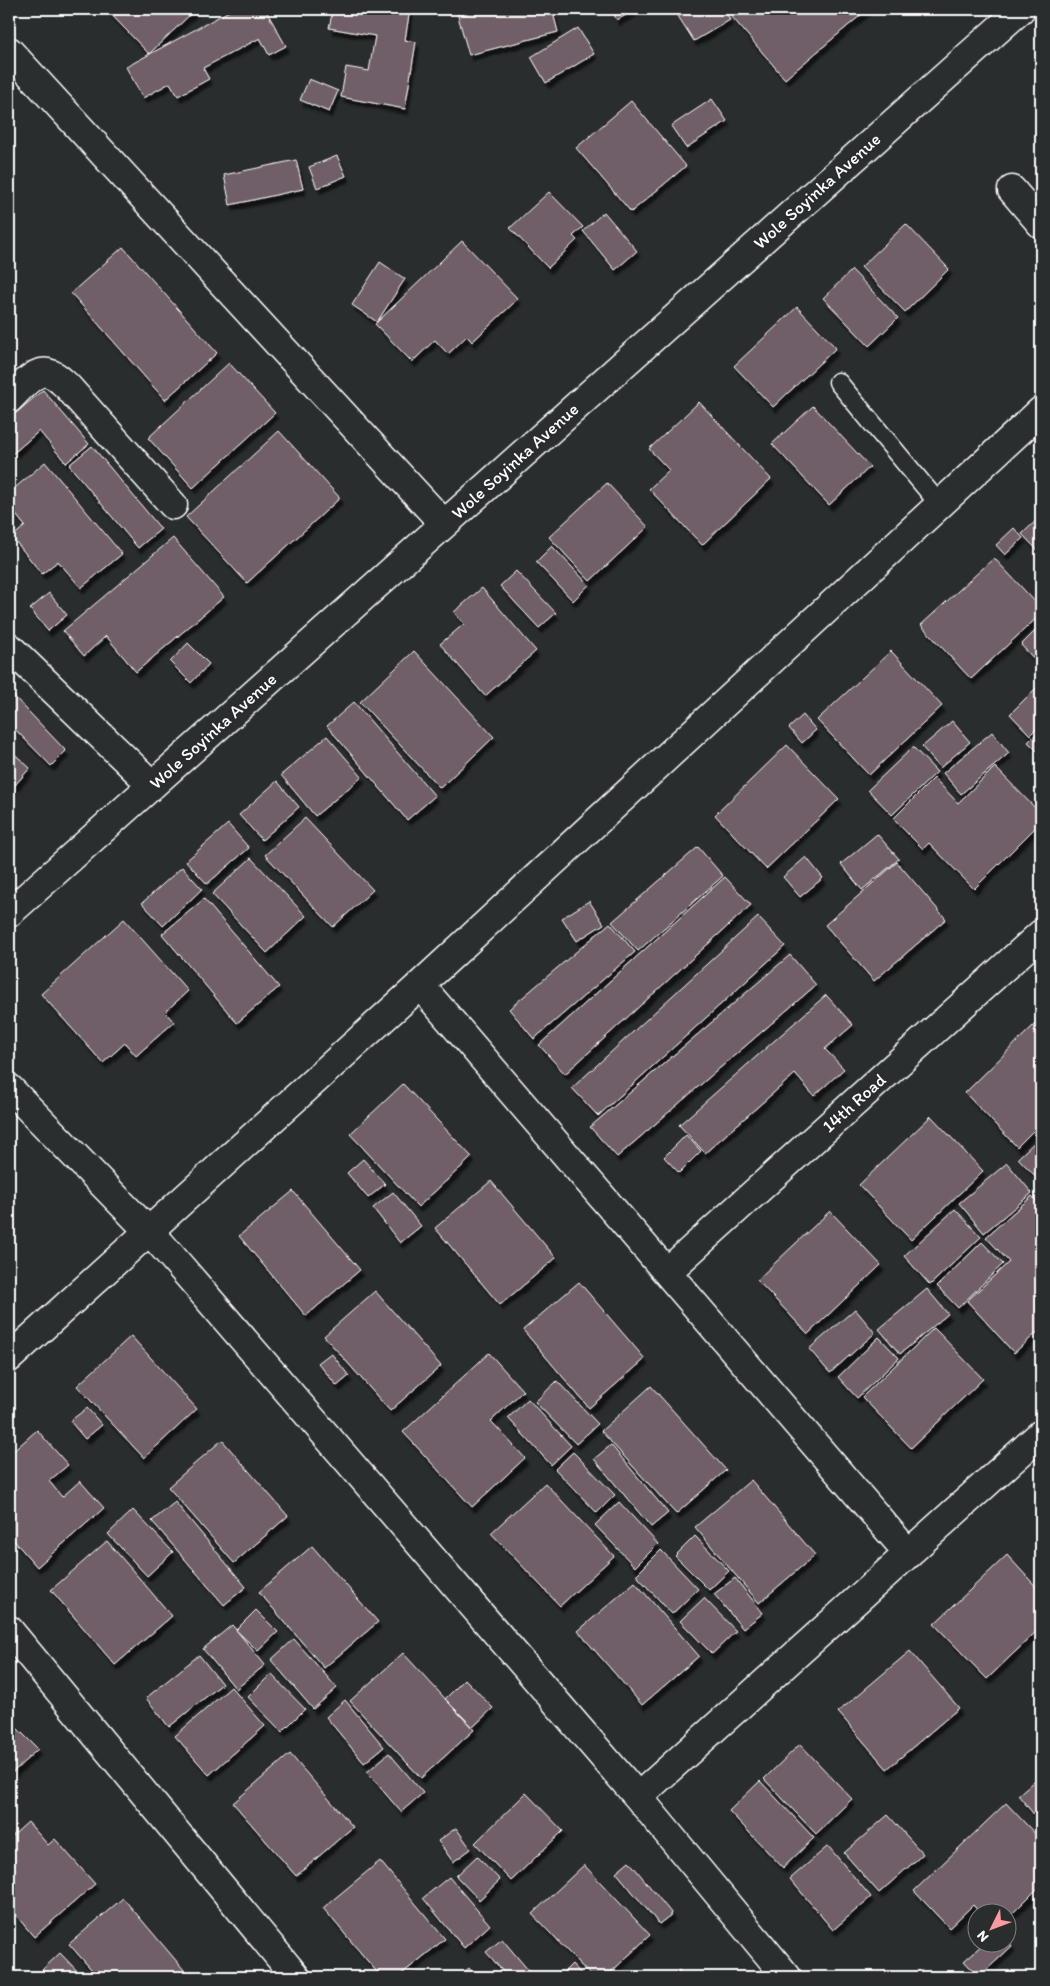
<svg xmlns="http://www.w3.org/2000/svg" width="1050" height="1986" font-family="Itim,sans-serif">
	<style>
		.building { fill: #705f67; stroke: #fff; filter: url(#shadow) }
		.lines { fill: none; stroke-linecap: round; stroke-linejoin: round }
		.service-casing { stroke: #fff; stroke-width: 21 }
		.minor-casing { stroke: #fff; stroke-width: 31 }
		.service { stroke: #2a2d2e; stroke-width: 18 }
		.minor { stroke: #2a2d2e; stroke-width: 28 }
		.labels { text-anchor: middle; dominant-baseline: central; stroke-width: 4.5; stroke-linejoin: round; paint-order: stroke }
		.street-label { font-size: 18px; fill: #fff; stroke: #2a2d2e }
	</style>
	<defs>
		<filter id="shadow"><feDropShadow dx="3" dy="5.5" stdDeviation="1" flood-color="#0009"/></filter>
	</defs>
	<rect width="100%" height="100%" fill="#2a2d2e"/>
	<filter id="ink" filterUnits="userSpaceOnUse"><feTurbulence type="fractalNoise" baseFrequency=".02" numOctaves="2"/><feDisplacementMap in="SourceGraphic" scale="10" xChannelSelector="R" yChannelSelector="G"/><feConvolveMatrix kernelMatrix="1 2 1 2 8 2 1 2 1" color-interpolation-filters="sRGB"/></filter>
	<g filter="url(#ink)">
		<!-- building -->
		<path class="building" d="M 106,9 L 196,9 L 149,54 Z
			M 233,9 L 265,9 L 286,46 L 269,55 L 260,38 L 203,68 L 209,79 L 178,96 L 170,83 L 143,98 L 126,67 Z
			M 333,9 L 410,9 L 405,40 L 416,42 L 405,109 L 341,97 L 346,67 L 369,71 L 375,36 L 329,28 Z
			M 456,9 L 552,9 L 558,32 L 469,55 Z
			M 611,9 L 637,9 L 617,20 Z
			M 690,9 L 724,9 L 730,20 L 694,41 L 678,16 Z
			M 742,9 L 868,9 L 785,79 L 732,17 Z
			M 578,28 L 594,54 L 546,83 L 531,57 Z
			M 309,79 L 338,91 L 329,112 L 300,100 Z
			M 712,99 L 727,121 L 686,148 L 671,126 Z
			M 631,101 L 686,166 L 631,212 L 576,148 Z
			M 337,156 L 346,176 L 317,188 L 309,167 Z
			M 296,160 L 303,189 L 230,205 L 224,175 Z
			M 549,192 L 583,227 L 573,236 L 577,240 L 548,268 L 510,228 Z
			M 604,212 L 637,251 L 615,270 L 583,231 Z
			M 906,224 L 949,269 L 905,312 L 861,267 Z
			M 462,241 L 518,299 L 472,342 L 467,336 L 448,354 L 435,340 L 412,362 L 375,324 Z
			M 123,247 L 217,353 L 165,400 L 71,293 Z
			M 380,262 L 405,279 L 377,322 L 352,305 Z
			M 852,270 L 898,318 L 869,346 L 823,298 Z
			M 797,307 L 836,348 L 773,407 L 734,366 Z
			M 229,363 L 275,413 L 193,488 L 148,438 Z
			M 43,390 L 89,444 L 66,463 L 39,431 L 9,457 L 9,419 Z
			M 699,402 L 771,479 L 702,545 L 649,489 L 669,470 L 649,449 Z
			M 813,406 L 870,467 L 829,505 L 772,444 Z
			M 279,431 L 340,498 L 247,583 L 186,517 Z
			M 92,446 L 161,529 L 138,548 L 69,465 Z
			M 45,462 L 122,554 L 81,588 L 58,561 L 42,574 L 12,537 L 25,526 L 9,506 L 9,493 Z
			M 607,483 L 648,527 L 590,581 L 549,537 Z
			M 1041,516 L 1041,554 L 1022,534 Z
			M 1014,528 L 1023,538 L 1005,555 L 996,545 Z
			M 173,538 L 224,597 L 136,672 L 106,636 L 84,656 L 63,631 Z
			M 552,546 L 589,585 L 573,601 L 536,562 Z
			M 994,558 L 1041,608 L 1041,614 L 971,679 L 921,625 Z
			M 516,571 L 556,613 L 539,628 L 500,586 Z
			M 482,588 L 536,651 L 485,696 L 440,644 L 464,624 L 454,612 Z
			M 49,593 L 67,615 L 48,631 L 30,609 Z
			M 1041,625 L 1041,666 L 1021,645 Z
			M 188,643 L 209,664 L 191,683 L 170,662 Z
			M 414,651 L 494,737 L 440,788 L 360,702 Z
			M 891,651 L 942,706 L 869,775 L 817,720 Z
			M 1040,684 L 1041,724 L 1030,735 L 1010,714 Z
			M 9,691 L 66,751 L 51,766 L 9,723 Z
			M 354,702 L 435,796 L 407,820 L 327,726 Z
			M 803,715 L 816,730 L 802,743 L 789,728 Z
			M 952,721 L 970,742 L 940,768 L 922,747 Z
			M 1041,729 L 1041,755 L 1028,742 Z
			M 992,732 L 1009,753 L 961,794 L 943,773 Z
			M 327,736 L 362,777 L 315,816 L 281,775 Z
			M 787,745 L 839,799 L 766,869 L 715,815 Z
			M 913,747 L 937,772 L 892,815 L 868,790 Z
			M 9,749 L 30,768 L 9,792 Z
			M 995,767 L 1041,814 L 1041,822 L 974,889 L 929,843 L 923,849 L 893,819 L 934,778 L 958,803 Z
			M 277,781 L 299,807 L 262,840 L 239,815 Z
			M 305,818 L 373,890 L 333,927 L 265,855 Z
			M 228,824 L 249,848 L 207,884 L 186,861 Z
			M 877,834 L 899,859 L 862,890 L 841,864 Z
			M 698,847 L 723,876 L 638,951 L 612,922 Z
			M 806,857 L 823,878 L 800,897 L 783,877 Z
			M 251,858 L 306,916 L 267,953 L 212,894 Z
			M 897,862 L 946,919 L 874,981 L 825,925 Z
			M 182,867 L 202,889 L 163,926 L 142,903 Z
			M 725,877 L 751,905 L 565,1074 L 539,1045 Z
			M 204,899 L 279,987 L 237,1023 L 162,934 Z
			M 589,901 L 604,924 L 577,941 L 562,918 Z
			M 758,917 L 785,946 L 598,1116 L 572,1088 Z
			M 124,919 L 188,991 L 165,1012 L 174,1022 L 136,1056 L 125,1043 L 103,1063 L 41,994 Z
			M 610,923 L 635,952 L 534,1039 L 509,1009 Z
			M 790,955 L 816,985 L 617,1157 L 590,1127 Z
			M 826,995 L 853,1025 L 825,1049 L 844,1069 L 814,1096 L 795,1074 L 705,1153 L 679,1125 Z
			M 1035,1024 L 1041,1031 L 1041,1123 L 1017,1147 L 965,1093 Z
			M 403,1084 L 472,1157 L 418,1207 L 350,1134 Z
			M 931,1116 L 983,1171 L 911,1240 L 859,1185 Z
			M 686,1135 L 701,1151 L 679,1173 L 664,1157 Z
			M 1041,1136 L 1041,1176 L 1038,1179 L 1018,1158 Z
			M 363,1159 L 385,1184 L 368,1198 L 347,1173 Z
			M 1007,1163 L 1032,1193 L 984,1233 L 959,1203 Z
			M 491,1181 L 556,1258 L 500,1305 L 435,1228 Z
			M 293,1191 L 360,1270 L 306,1316 L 239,1236 Z
			M 393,1192 L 421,1226 L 400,1243 L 373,1208 Z
			M 1032,1196 L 1041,1207 L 1041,1329 L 1014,1353 L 967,1301 L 1009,1262 L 986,1237 Z
			M 955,1209 L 981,1237 L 930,1285 L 904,1256 Z
			M 830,1211 L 881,1265 L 808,1334 L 757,1280 Z
			M 982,1242 L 1003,1264 L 958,1308 L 937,1286 Z
			M 579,1282 L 645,1359 L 589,1408 L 523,1330 Z
			M 927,1289 L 948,1314 L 900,1354 L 879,1329 Z
			M 375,1291 L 441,1366 L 390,1411 L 324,1336 Z
			M 855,1309 L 875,1333 L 830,1373 L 809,1349 Z
			M 934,1328 L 983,1379 L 911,1448 L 862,1397 Z
			M 131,1336 L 197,1409 L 144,1458 L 77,1386 Z
			M 879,1337 L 899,1358 L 857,1398 L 838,1377 Z
			M 331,1353 L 349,1376 L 337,1386 L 318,1363 Z
			M 489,1353 L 523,1391 L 491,1421 L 525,1458 L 472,1507 L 403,1432 Z
			M 557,1381 L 598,1424 L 576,1444 L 535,1402 Z
			M 651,1386 L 726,1470 L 676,1514 L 601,1431 Z
			M 528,1399 L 571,1446 L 551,1465 L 508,1418 Z
			M 87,1408 L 102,1425 L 85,1439 L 70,1421 Z
			M 37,1430 L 68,1465 L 49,1481 L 62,1497 L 80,1481 L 104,1508 L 37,1567 L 9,1535 L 9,1455 Z
			M 222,1440 L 288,1516 L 234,1563 L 168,1487 Z
			M 611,1445 L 668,1513 L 651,1527 L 594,1459 Z
			M 573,1452 L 615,1495 L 597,1513 L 555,1469 Z
			M 751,1480 L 815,1555 L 759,1603 L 695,1527 Z
			M 545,1483 L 614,1556 L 560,1606 L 491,1533 Z
			M 175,1502 L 246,1587 L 224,1605 L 152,1521 Z
			M 619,1502 L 658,1544 L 635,1567 L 595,1525 Z
			M 133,1510 L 173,1552 L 147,1576 L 108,1534 Z
			M 695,1536 L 729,1571 L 709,1590 L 675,1556 Z
			M 107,1541 L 172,1616 L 115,1665 L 51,1590 Z
			M 312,1546 L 378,1622 L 324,1668 L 259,1592 Z
			M 661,1550 L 698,1589 L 672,1614 L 636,1575 Z
			M 1007,1555 L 1041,1592 L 1041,1627 L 987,1679 L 934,1624 Z
			M 735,1578 L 763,1613 L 743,1629 L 714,1594 Z
			M 635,1582 L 699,1656 L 642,1705 L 578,1631 Z
			M 704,1598 L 736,1631 L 712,1654 L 680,1621 Z
			M 256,1610 L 278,1632 L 258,1651 L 236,1630 Z
			M 232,1625 L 265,1665 L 236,1689 L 203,1649 Z
			M 294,1639 L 337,1688 L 313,1709 L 271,1660 Z
			M 910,1651 L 959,1708 L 887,1769 L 838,1712 Z
			M 403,1653 L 474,1730 L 421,1778 L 350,1701 Z
			M 199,1655 L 222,1684 L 169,1727 L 146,1698 Z
			M 271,1674 L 305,1709 L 282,1732 L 248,1697 Z
			M 465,1679 L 493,1708 L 473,1727 L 445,1699 Z
			M 231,1687 L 265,1726 L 209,1775 L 175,1736 Z
			M 345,1700 L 384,1747 L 364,1763 L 326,1717 Z
			M 17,1728 L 38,1749 L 12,1773 L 9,1770 L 9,1736 Z
			M 800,1744 L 852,1799 L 816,1834 L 764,1779 Z
			M 389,1753 L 423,1793 L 401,1812 L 367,1772 Z
			M 290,1754 L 353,1827 L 296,1876 L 233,1803 Z
			M 1041,1775 L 1041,1823 L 1018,1795 Z
			M 760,1781 L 814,1838 L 783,1868 L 729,1811 Z
			M 526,1793 L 563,1831 L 511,1881 L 475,1843 Z
			M 1006,1803 L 1041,1840 L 1041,1885 L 1008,1918 L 1008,1914 L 981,1914 L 973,1905 L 949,1928 L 914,1891 Z
			M 888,1815 L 923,1854 L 879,1893 L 844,1853 Z
			M 28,1822 L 48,1845 L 55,1839 L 95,1884 L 34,1937 L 9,1907 L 9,1839 Z
			M 456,1828 L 471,1849 L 453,1862 L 438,1841 Z
			M 828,1846 L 871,1897 L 833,1930 L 790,1879 Z
			M 477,1856 L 500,1880 L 479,1900 L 456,1876 Z
			M 380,1861 L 445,1939 L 398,1977 L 381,1977 L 323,1908 Z
			M 629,1861 L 672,1914 L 659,1924 L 616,1872 Z
			M 584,1865 L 650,1935 L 606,1977 L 592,1977 L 532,1914 Z
			M 449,1877 L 490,1925 L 464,1948 L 423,1898 Z
			M 123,1898 L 190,1977 L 98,1977 L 69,1944 Z
			M 502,1939 L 534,1977 L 508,1977 L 486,1952 Z
			M 1008,1941 L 1012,1946 L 979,1977 L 964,1961 L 983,1944 L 1008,1944 Z
			M 60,1953 L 83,1977 L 49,1977 L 42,1970 Z
			M 572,1964 L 584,1977 L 559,1977 Z
			M 469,1968 L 476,1977 L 458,1977 Z
			M 679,1970 L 685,1977 L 670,1977 Z"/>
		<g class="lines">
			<defs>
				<path id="service" d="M 838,382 L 940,505"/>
				<path id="minor" d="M 9,51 L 444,524
					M 1012,190 L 1041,224
					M 9,399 C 19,390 35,367 51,374 C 57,376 62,382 67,386 L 173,505
					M 9,647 L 152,785
					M 9,913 L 1021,9
					M 420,985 L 909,1554
					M 9,1088 L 161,1244 L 638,1797 L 787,1977
					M 667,1272 L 1041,934
					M 9,1358 L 420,985 L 1041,411
					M 9,1630 L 296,1977
					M 638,1797 L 1041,1434"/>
			</defs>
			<!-- service casing -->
			<use href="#service" class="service-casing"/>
			<!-- minor casing -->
			<use href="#minor" class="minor-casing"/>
			<!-- service -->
			<use href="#service" class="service"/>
			<!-- minor -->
			<use href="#minor" class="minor"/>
		</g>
	</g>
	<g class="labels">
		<!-- street labels -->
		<g class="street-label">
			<text transform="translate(817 191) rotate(-42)">Wole Soyinka Avenue</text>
			<text transform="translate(515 461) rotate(-42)">Wole Soyinka Avenue</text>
			<text transform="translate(213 731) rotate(-42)">Wole Soyinka Avenue</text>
			<text transform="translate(854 1103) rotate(-42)">14th Road</text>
		</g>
	</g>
	<!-- margin -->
	<rect width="1050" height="1986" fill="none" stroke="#2a2d2e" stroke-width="30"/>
	<rect x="15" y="15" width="1020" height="1956" fill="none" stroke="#fff" stroke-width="2" filter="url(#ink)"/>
	<!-- north arrow -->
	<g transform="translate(992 1928) rotate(228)"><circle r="24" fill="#2a2d2e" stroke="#7f8182"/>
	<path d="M0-4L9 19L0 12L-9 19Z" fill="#ff9aa2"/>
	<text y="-8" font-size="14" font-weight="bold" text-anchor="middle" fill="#ffffff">N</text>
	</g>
</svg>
